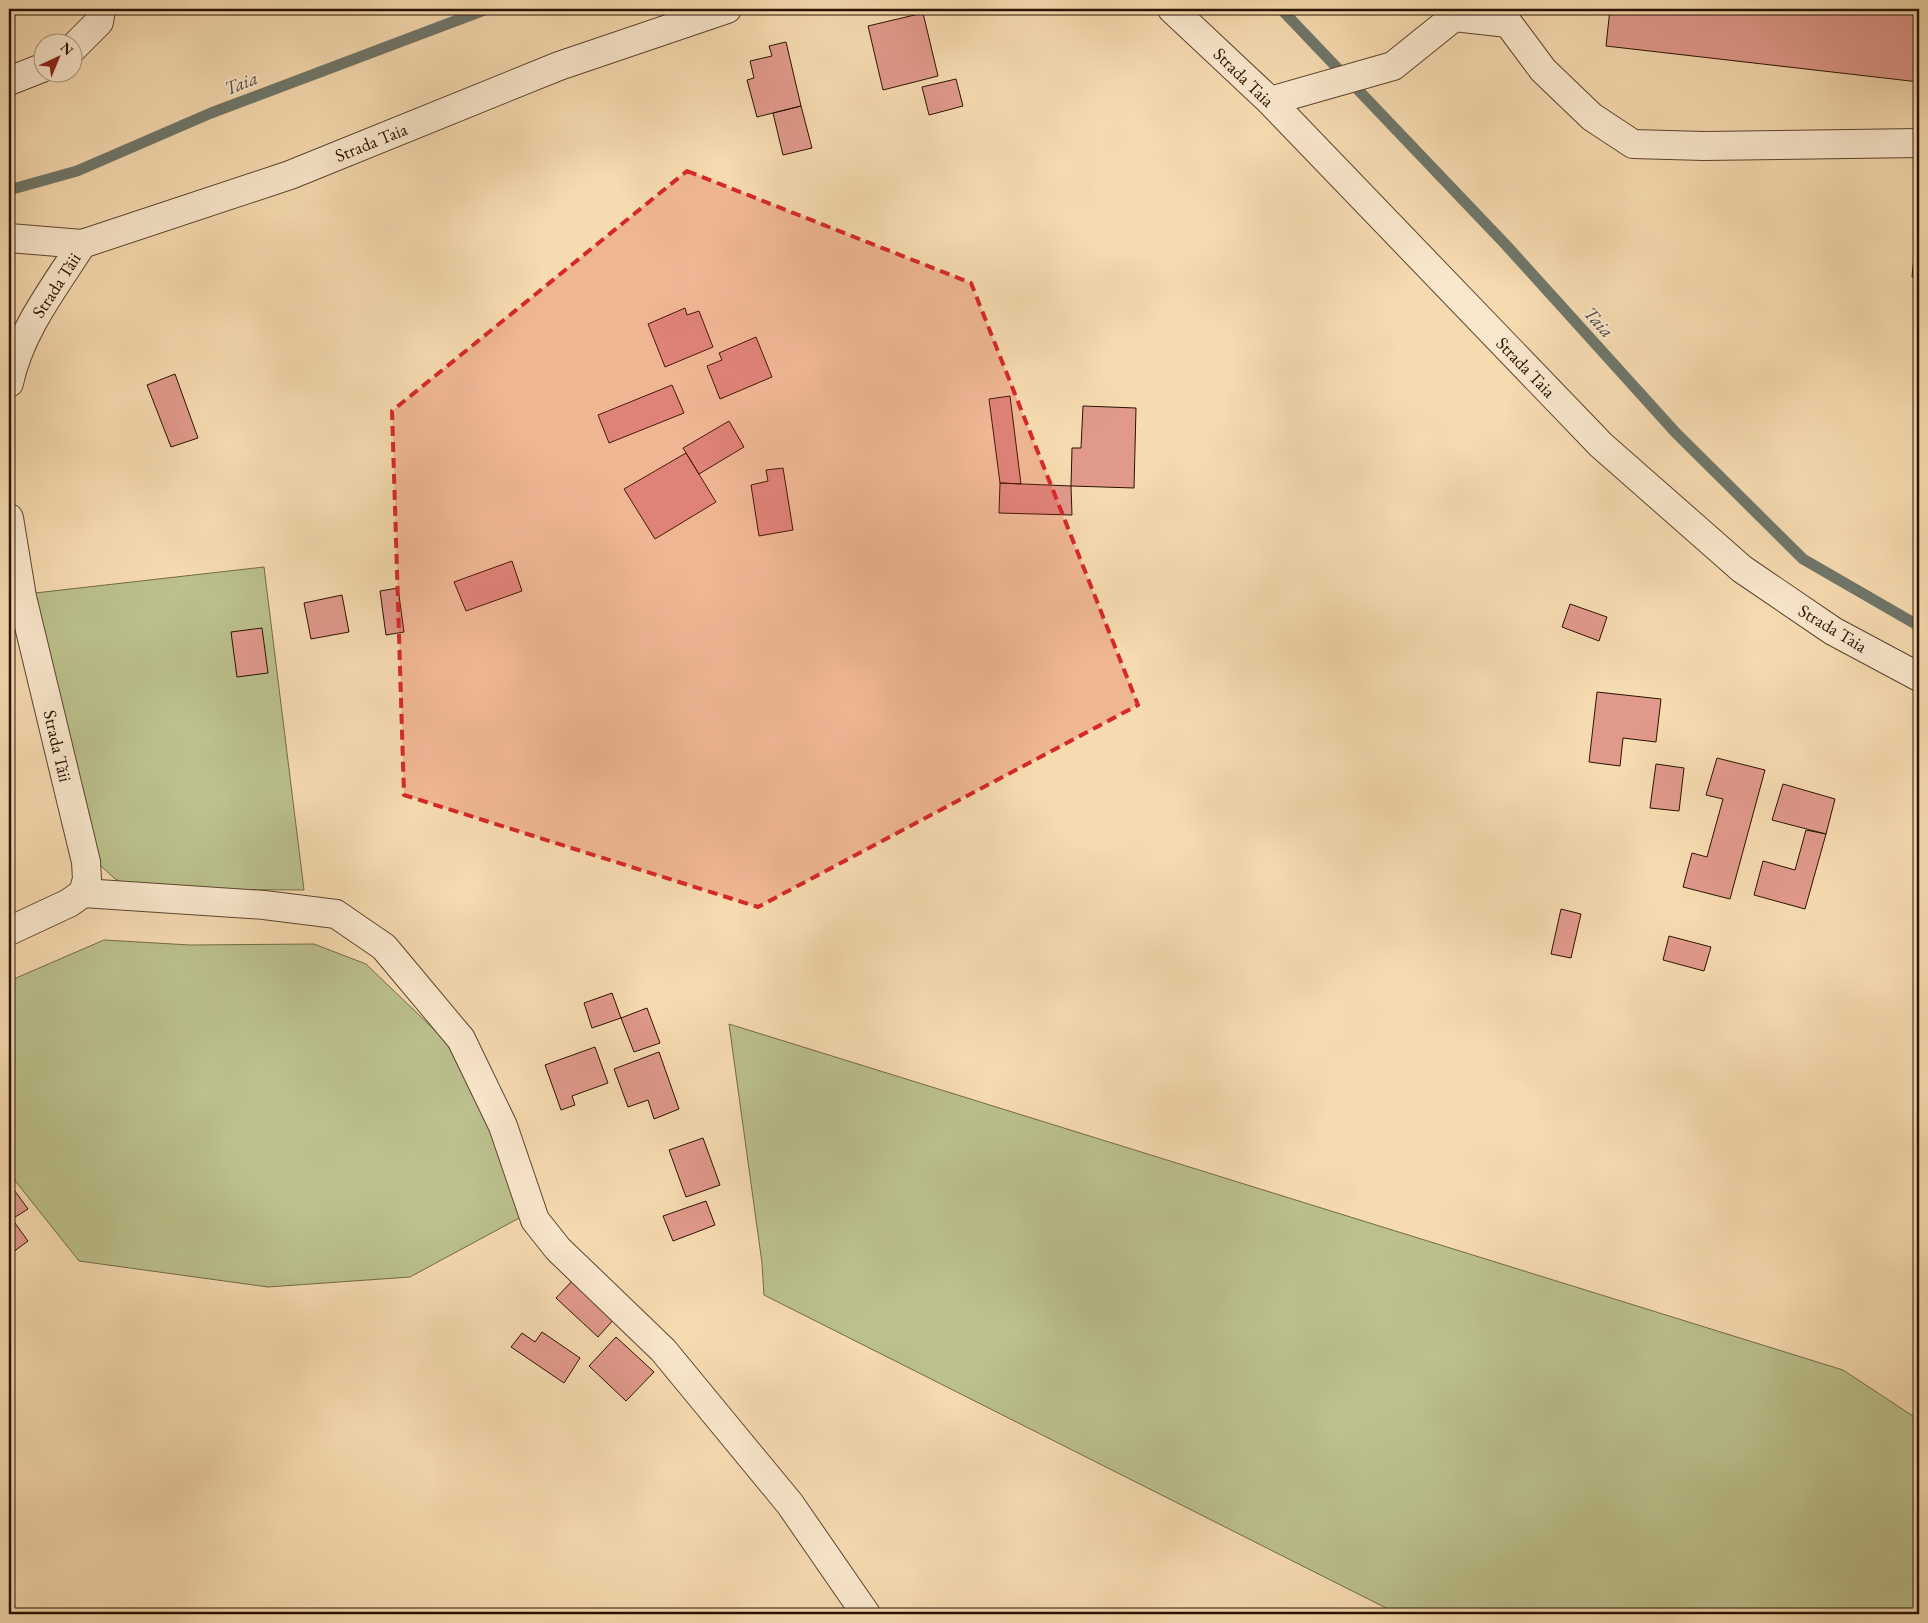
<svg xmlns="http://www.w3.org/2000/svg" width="1928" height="1623" font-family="'EB Garamond',serif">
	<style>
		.green { fill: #bbc08c; stroke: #726a46 }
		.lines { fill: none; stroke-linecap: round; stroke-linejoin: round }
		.stream { stroke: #6f776b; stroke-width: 11 }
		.building { fill: #e1998b; stroke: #281301 }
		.minor-casing { stroke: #5c452d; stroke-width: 30 }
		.minor { stroke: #f9e7cc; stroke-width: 28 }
		.marked { fill: #d62828; fill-opacity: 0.2; stroke: #d62828; stroke-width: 4; stroke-dasharray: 10 6; stroke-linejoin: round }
		.labels { text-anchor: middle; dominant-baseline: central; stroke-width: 4; stroke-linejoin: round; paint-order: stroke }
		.street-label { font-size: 18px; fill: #281301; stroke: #f9e7cc }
		.water-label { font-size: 19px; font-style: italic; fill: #514d3f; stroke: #f9e7cc }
	</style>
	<rect width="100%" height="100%" fill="#f6dab0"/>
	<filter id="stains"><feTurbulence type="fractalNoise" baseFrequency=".004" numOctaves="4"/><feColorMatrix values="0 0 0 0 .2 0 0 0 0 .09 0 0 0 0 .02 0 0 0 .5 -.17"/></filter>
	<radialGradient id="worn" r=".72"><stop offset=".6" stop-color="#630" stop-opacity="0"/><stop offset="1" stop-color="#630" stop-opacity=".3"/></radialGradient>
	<!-- green -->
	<path class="green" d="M 264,567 L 304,890 L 138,889 L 115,879 L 100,865 L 78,828 L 35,593 Z
		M 104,940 L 190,945 L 314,944 L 366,964 L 445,1040 L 504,1153 L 523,1216 L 410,1277 L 268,1287 L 79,1261 L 9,1173 L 9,981 Z
		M 729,1024 L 1843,1370 L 1919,1420 L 1919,1614 L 1398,1614 L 764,1295 L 762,1263 Z"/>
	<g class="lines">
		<!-- stream -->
		<path class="stream" d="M 1281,9 L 1506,245 L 1676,433 L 1803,559 L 1919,626
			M 9,190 L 77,171 L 211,113 L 487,9"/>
	</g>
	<!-- building -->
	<path class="building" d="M 1610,9 L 1919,9 L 1919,82 L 1606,46 Z
		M 923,13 L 938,76 L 883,90 L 868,26 Z
		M 786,42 L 801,106 L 757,117 L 747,80 L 754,78 L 750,61 L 772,56 L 769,46 Z
		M 956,79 L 963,106 L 929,115 L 922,87 Z
		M 801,106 L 812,148 L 783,155 L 773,113 Z
		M 1919,205 L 1919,278 L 1912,277 Z
		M 685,308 L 687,315 L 699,311 L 713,347 L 665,367 L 648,324 Z
		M 756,337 L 772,377 L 720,399 L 707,366 L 722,360 L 719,353 Z
		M 175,374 L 198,438 L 171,447 L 147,385 Z
		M 672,385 L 684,413 L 609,443 L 598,415 Z
		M 1010,396 L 1021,484 L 1000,483 L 989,399 Z
		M 1083,406 L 1136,408 L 1134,488 L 1071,486 L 1072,448 L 1081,448 Z
		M 729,421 L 744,447 L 699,474 L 683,448 Z
		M 686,453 L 716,502 L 655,539 L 624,489 Z
		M 783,468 L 793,530 L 759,536 L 751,485 L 768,481 L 766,470 Z
		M 1000,483 L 1071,486 L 1072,515 L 999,513 Z
		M 512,561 L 522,591 L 466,611 L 454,582 Z
		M 398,588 L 404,632 L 386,635 L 380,591 Z
		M 342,595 L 349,632 L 311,639 L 304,603 Z
		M 1570,604 L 1607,617 L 1599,641 L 1562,627 Z
		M 262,628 L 268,673 L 237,677 L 231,632 Z
		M 1597,692 L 1661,699 L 1656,742 L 1623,738 L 1620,766 L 1589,762 Z
		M 1717,758 L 1765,770 L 1730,899 L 1683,887 L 1692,853 L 1707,857 L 1723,799 L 1706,795 Z
		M 1656,764 L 1684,768 L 1679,811 L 1650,808 Z
		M 1783,784 L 1835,799 L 1826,834 L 1772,820 Z
		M 1806,830 L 1826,834 L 1805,909 L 1754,895 L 1763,861 L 1795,870 Z
		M 1561,909 L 1581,914 L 1571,958 L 1551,954 Z
		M 1669,936 L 1711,947 L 1704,971 L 1663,960 Z
		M 612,993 L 621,1018 L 592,1028 L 584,1003 Z
		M 647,1008 L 660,1043 L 634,1052 L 621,1018 Z
		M 595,1047 L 608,1083 L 572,1096 L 575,1105 L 561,1110 L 545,1065 Z
		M 659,1052 L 679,1109 L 654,1119 L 648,1100 L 628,1107 L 614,1069 Z
		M 703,1138 L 720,1185 L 686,1197 L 669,1150 Z
		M 9,1183 L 28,1209 L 12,1219 L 28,1241 L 9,1255 Z
		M 706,1201 L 715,1225 L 673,1241 L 663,1216 Z
		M 574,1279 L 615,1318 L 598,1337 L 556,1298 Z
		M 542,1332 L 580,1358 L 564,1383 L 511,1347 L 522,1333 L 535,1342 Z
		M 616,1337 L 654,1372 L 626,1401 L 589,1366 Z"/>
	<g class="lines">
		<defs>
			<path id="minor" d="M 1172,9 L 1270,101 L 1601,445 L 1742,569 L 1833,631 L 1919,677
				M 72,49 L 99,22 L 101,9
				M 9,81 L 42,68
				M 1270,101 L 1393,66 L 1454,17 L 1508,23 L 1543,70 L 1592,117 L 1633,144 L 1704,146 L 1919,143
				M 9,238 L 82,244 L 290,175 L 559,66 L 727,9
				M 9,383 C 20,331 54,288 82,244
				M 9,518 L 22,597 L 86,862 L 87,879 L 83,893 L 69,903 L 9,931
				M 83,893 L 264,905 L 336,914 L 384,947 L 461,1039 L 503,1126 L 535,1220 L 558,1249 L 663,1350 L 790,1504 L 866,1614"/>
		</defs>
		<!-- minor casing -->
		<use href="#minor" class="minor-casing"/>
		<!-- minor -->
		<use href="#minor" class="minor"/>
	</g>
	<!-- marked area -->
	<path class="marked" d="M 687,171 L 971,283 L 1138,705 L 758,907 L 404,795 L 392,411 Z"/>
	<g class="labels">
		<!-- street labels -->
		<g class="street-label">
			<text transform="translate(1244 77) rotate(44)">Strada Taia</text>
			<text transform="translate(371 142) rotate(-22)">Strada Taia</text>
			<text transform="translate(56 285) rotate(-57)">Strada Tăii</text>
			<text transform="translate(1526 367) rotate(46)">Strada Taia</text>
			<text transform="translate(1833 628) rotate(31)">Strada Taia</text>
			<text transform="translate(58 746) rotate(77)">Strada Tăii</text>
		</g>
		<!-- water labels -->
		<g class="water-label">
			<text transform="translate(241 83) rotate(-21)">Taia</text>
			<text transform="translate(1599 322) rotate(48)">Taia</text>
		</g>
	</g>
	<!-- margin -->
	<rect width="1928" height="1623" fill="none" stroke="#f6dab0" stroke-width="30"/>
	<rect x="10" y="10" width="1908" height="1603" fill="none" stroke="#281301" stroke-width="2.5"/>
	<rect x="15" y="15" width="1898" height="1593" fill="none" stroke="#281301"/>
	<!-- north arrow -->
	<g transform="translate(58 58) rotate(44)"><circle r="24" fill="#f9e7cc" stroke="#a5927b"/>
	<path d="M0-4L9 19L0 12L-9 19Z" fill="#8f2418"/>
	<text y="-8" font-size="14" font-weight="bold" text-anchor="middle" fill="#281301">N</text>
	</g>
	<rect width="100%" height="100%" filter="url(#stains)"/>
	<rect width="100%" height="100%" fill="url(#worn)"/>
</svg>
